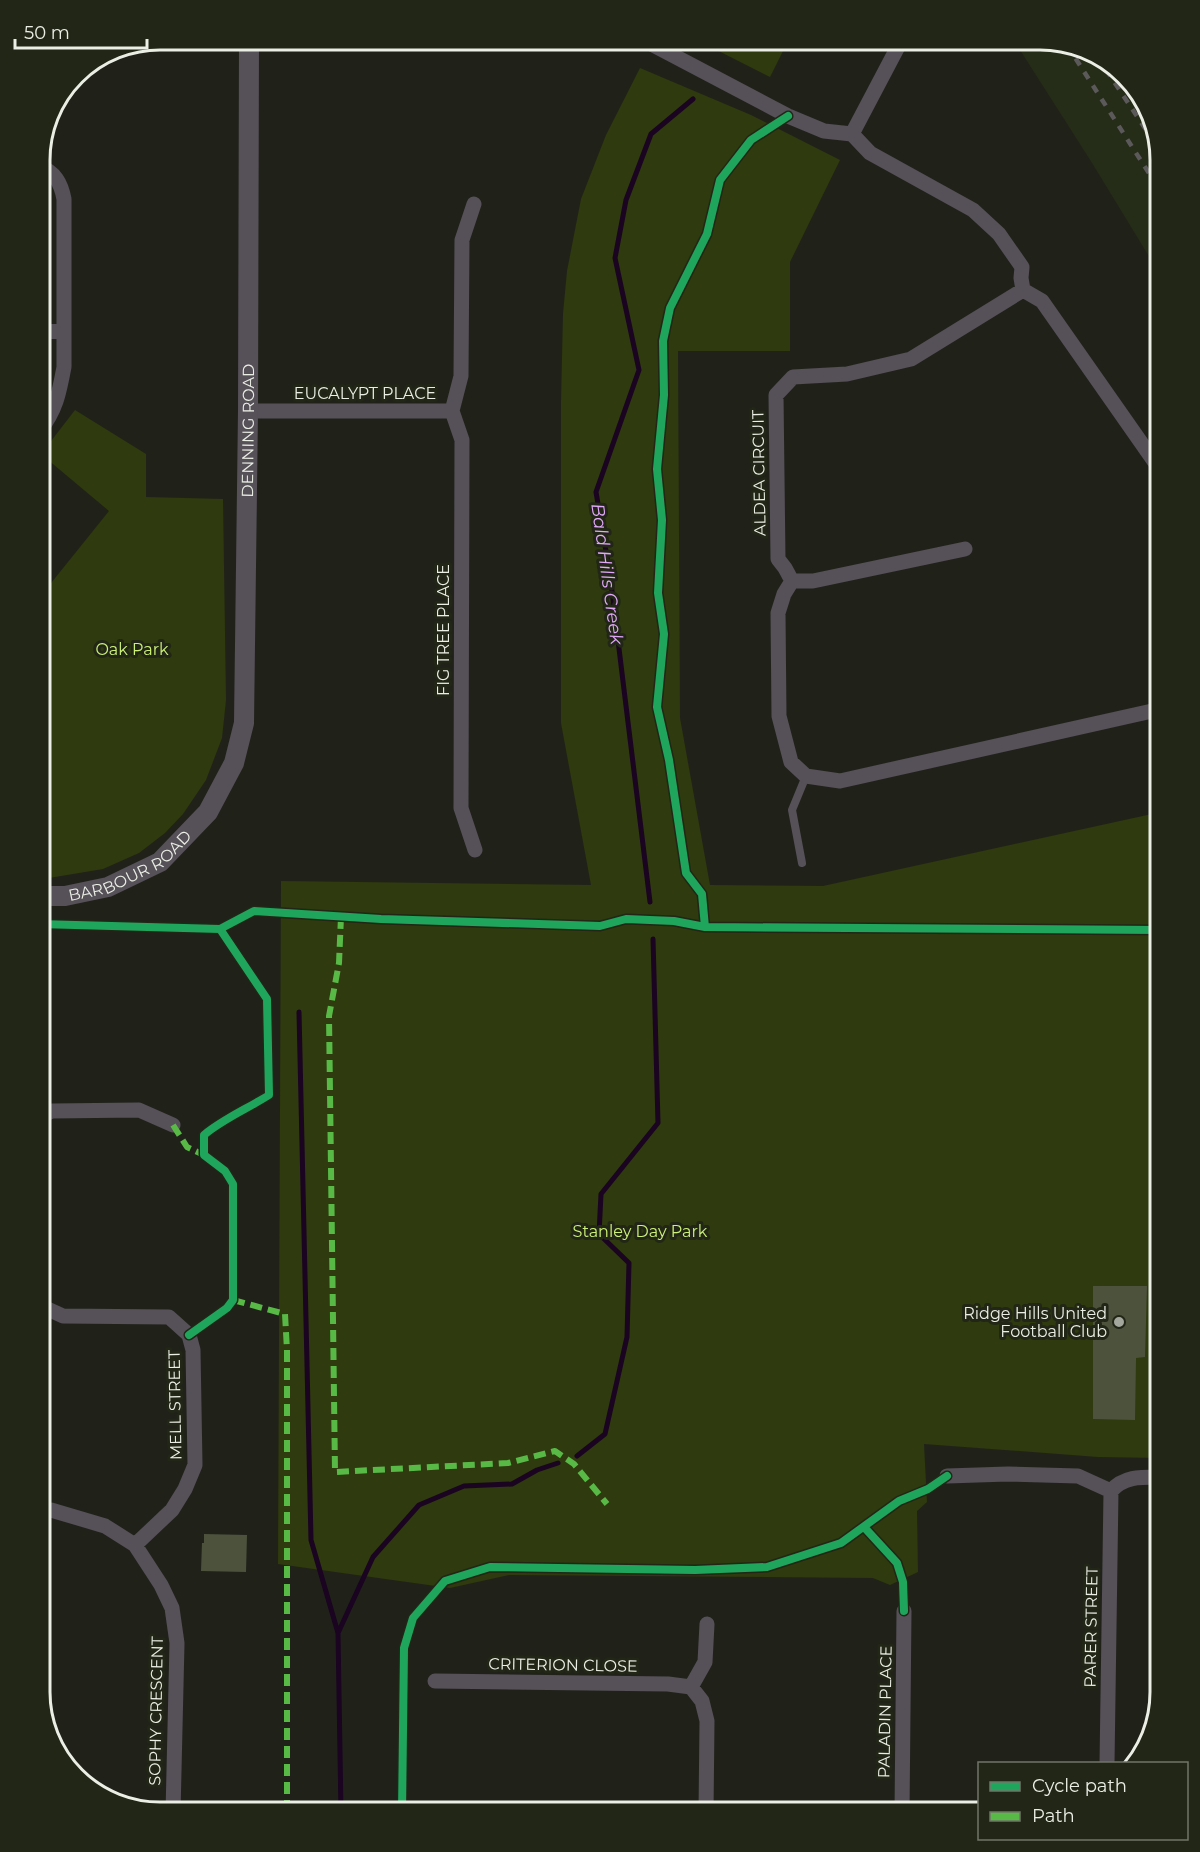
<svg xmlns="http://www.w3.org/2000/svg" width="1200" height="1852" font-family="Montserrat,sans-serif">
	<style>
		.built { fill: #252c17 }
		.green { fill: #2f3a0e }
		.lines { fill: none; stroke-linecap: round; stroke-linejoin: round }
		.stream { stroke: #1a0421; stroke-width: 5 }
		.building { fill: #4d523d }
		.service { stroke: #565058; stroke-width: 8 }
		.minor { stroke: #565058; stroke-width: 15 }
		.tertiary { stroke: #565058; stroke-width: 20 }
		.rail { stroke: #5c595b; stroke-width: 4.5; stroke-dasharray: 8 8; stroke-linecap: butt }
		.quiet { stroke: #58b947; stroke-width: 6; stroke-dasharray: 12 6; stroke-linecap: butt }
		.cycleway-casing { stroke: #212616; stroke-width: 11 }
		.cycleway { stroke: #20a55d; stroke-width: 8 }
		.poi-dot { fill: #a3a79d; stroke: #212616; stroke-width: 2 }
		.labels { text-anchor: middle; dominant-baseline: central; stroke-width: 6; stroke-linejoin: round; paint-order: stroke }
		.street-label { font-size: 16px; fill: #eaeee4; stroke: #212616 }
		.park-label { font-size: 16px; fill: #ccf176; stroke: #212616 }
		.poi-label { font-size: 16px; fill: #eaeee4; stroke: #212616; text-anchor: end }
		.water-label { font-size: 18px; font-style: italic; fill: #e2a9f9; stroke: #212616 }
		.rim { fill: none; stroke: #eaeee4; stroke-width: 3 }
	</style>
	<rect width="100%" height="100%" fill="#20221a"/>
	<!-- built -->
	<path class="built" d="M 1013,39 L 1049,39 L 1108,60 L 1148,106 L 1161,160 L 1161,276 L 1092,163 Z"/>
	<!-- green -->
	<path class="green" d="M 695,39 L 789,39 L 770,77 Z
		M 640,68 L 751,115 L 840,160 L 790,262 L 790,351 L 678,351 L 680,718 L 710,885 L 823,886 L 1161,812 L 1161,1458 L 1098,1457 L 924,1444 L 927,1502 L 917,1511 L 918,1572 L 890,1585 L 873,1578 L 509,1575 L 450,1588 L 278,1564 L 281,881 L 591,885 L 561,723 L 561,402 L 563,314 L 567,271 L 581,199 L 606,135 Z
		M 75,410 L 146,454 L 146,497 L 223,499 L 226,700 L 222,738 L 206,780 L 183,814 L 165,833 L 139,853 L 103,869 L 49,878 L 39,878 L 39,598 L 109,511 L 41,454 Z"/>
	<g class="lines">
		<!-- stream -->
		<path class="stream" d="M 650,902 L 610,575 L 596,492 L 639,370 L 615,258 L 626,200 L 651,134 L 693,99
			M 299,1012 L 311,1540 L 338,1633
			M 577,1456 L 605,1434 L 627,1337 L 629,1263 L 599,1234 L 601,1194 L 658,1123 L 653,939
			M 341,1813 L 338,1633 L 373,1557 L 419,1505 L 464,1486 L 512,1484 L 537,1470 L 558,1463"/>
	</g>
	<!-- building -->
	<path class="building" d="M 1093,1286 L 1147,1286 L 1145,1357 L 1136,1358 L 1135,1420 L 1093,1419 Z
		M 204,1534 L 247,1535 L 246,1572 L 201,1571 L 202,1543 L 204,1543 Z"/>
	<g class="lines">
		<!-- service -->
		<path class="service" d="M 802,863 L 792,810 L 806,776"/>
		<!-- minor -->
		<path class="minor" d="M 642,39 L 788,116 L 824,131 L 852,134 L 870,153 L 973,210 L 999,234 L 1022,267 L 1021,278 L 1023,290
			M 852,134 L 902,39
			M 39,332 L 63,331
			M 248,411 L 452,411 L 461,376 L 462,240 L 474,204
			M 452,411 L 462,440 L 461,808 L 475,850
			M 39,432 C 56,410 59,394 64,367 L 64,199 C 61,183 55,172 39,166
			M 792,581 L 813,581 L 965,549
			M 1161,709 L 840,781 L 806,776 L 791,762 L 779,716 L 778,613 L 784,594 L 792,581 L 785,568 L 778,559 L 776,395 L 793,377 L 847,374 L 911,359 L 1023,290 L 1042,301 L 1161,471
			M 39,1117 L 52,1111 L 139,1110 L 173,1125
			M 39,1300 L 41,1306 L 63,1316 L 169,1317 L 189,1335 L 193,1350 L 195,1465 L 185,1489 L 172,1510 L 135,1545
			M 947,1476 L 1008,1474 L 1078,1476 L 1111,1491 C 1124,1476 1142,1477 1161,1477
			M 39,1510 L 51,1510 L 105,1526 L 135,1545 L 161,1585 L 172,1608 L 177,1643 L 173,1813
			M 435,1681 L 668,1684 L 691,1687
			M 1107,1764 L 1111,1491
			M 706,1813 L 707,1721 L 702,1701 L 691,1687 L 705,1662 L 707,1624
			M 902,1813 L 904,1611"/>
		<!-- tertiary -->
		<path class="tertiary" id="s1" d="M 39,896 L 65,896 L 108,887 L 160,862 L 208,812 L 234,763 L 244,723 L 248,411 L 249,39"/>
		<!-- rail -->
		<path class="rail" d="M 1067,45 L 1161,192
			M 1097,56 L 1158,148
			M 1138,94 L 1150,112"/>
		<!-- quiet -->
		<path class="quiet" d="M 341,917 L 339,963 L 329,1016 L 335,1472 L 508,1463 L 555,1451 L 574,1464 L 607,1504
			M 173,1125 L 187,1147 L 204,1155
			M 233,1300 L 285,1314 L 287,1350 L 287,1813"/>
		<defs>
			<path id="cycleway" d="M 39,924 L 220,929 L 254,911 L 381,919 L 600,926 L 626,919 L 674,921 L 705,927 L 1161,930
				M 705,927 L 702,894 L 686,873 L 669,760 L 657,707 L 664,634 L 658,593 L 662,520 L 657,469 L 664,395 L 663,341 L 670,308 L 707,234 L 720,180 L 751,140 L 788,116
				M 189,1335 L 227,1308 L 233,1300 L 233,1184 L 225,1171 L 204,1155 L 204,1135 C 223,1119 247,1109 269,1095 L 267,999 L 220,929
				M 864,1527 L 897,1563 L 903,1582 L 904,1611
				M 402,1813 L 404,1648 L 413,1618 L 445,1581 L 490,1567 L 695,1570 L 767,1567 L 841,1543 L 899,1501 L 928,1489 L 947,1476"/>
		</defs>
		<!-- cycleway casing -->
		<use href="#cycleway" class="cycleway-casing"/>
		<!-- cycleway -->
		<use href="#cycleway" class="cycleway"/>
	</g>
	<!-- markers -->
	<circle class="poi-dot" cx="1119" cy="1322" r="6"/>
	<g class="labels">
		<!-- street labels -->
		<g class="street-label">
			<text x="365" y="393">EUCALYPT PLACE</text>
			<text stroke="none"><textPath href="#s1" startOffset="586">DENNING ROAD</textPath></text>
			<text transform="translate(759 473) rotate(-91)">ALDEA CIRCUIT</text>
			<text transform="translate(443 630) rotate(-90)">FIG TREE PLACE</text>
			<text stroke="none"><textPath href="#s1" startOffset="99">BARBOUR ROAD</textPath></text>
			<text transform="translate(175 1405) rotate(-91)">MELL STREET</text>
			<text transform="translate(1091 1627) rotate(-89)">PARER STREET</text>
			<text transform="translate(563 1665) rotate(1)">CRITERION CLOSE</text>
			<text transform="translate(156 1711) rotate(-89)">SOPHY CRESCENT</text>
			<text transform="translate(885 1712) rotate(-89)">PALADIN PLACE</text>
		</g>
		<!-- park labels -->
		<g class="park-label">
			<text x="132" y="649">Oak Park</text>
			<text x="640" y="1231">Stanley Day Park</text>
		</g>
		<!-- poi labels -->
		<g class="poi-label">
			<text x="1107" y="1313">Ridge Hills United<tspan x="1107" dy="18">Football Club</tspan></text>
		</g>
		<!-- water labels -->
		<g class="water-label">
			<text transform="translate(607 574) rotate(82)">Bald Hills Creek</text>
		</g>
	</g>
	<!-- crop -->
	<path d="M0 0H1200V1852H0ZM160 50H1040A110 110 0 0 1 1150 160V1692A110 110 0 0 1 1040 1802H160A110 110 0 0 1 50 1692V160A110 110 0 0 1 160 50Z" fill="#212616" fill-rule="evenodd"/>
	<path class="rim" d="M160 50H1040A110 110 0 0 1 1150 160V1692A110 110 0 0 1 1040 1802H160A110 110 0 0 1 50 1692V160A110 110 0 0 1 160 50Z"/>
	<!-- legend -->
	<rect x="978" y="1762" width="210" height="78" fill="#212616" stroke="#717668" stroke-width="1.5"/>
	<rect x="990" y="1782" width="30" height="9" fill="#20a55d" stroke="#717668" stroke-width="1.5"/>
	<text x="1032" y="1792" font-size="18" fill="#eaeee4">Cycle path</text>
	<rect x="990" y="1812" width="30" height="9" fill="#58b947" stroke="#717668" stroke-width="1.5"/>
	<text x="1032" y="1822" font-size="18" fill="#eaeee4">Path</text>
	<!-- scale -->
	<path d="M15 39v9h132v-9" fill="none" stroke="#eaeee4" stroke-width="3"/>
	<text x="24" y="39" font-size="18" fill="#eaeee4" stroke="#212616" stroke-width="4.5" paint-order="stroke">50 m</text>
</svg>
